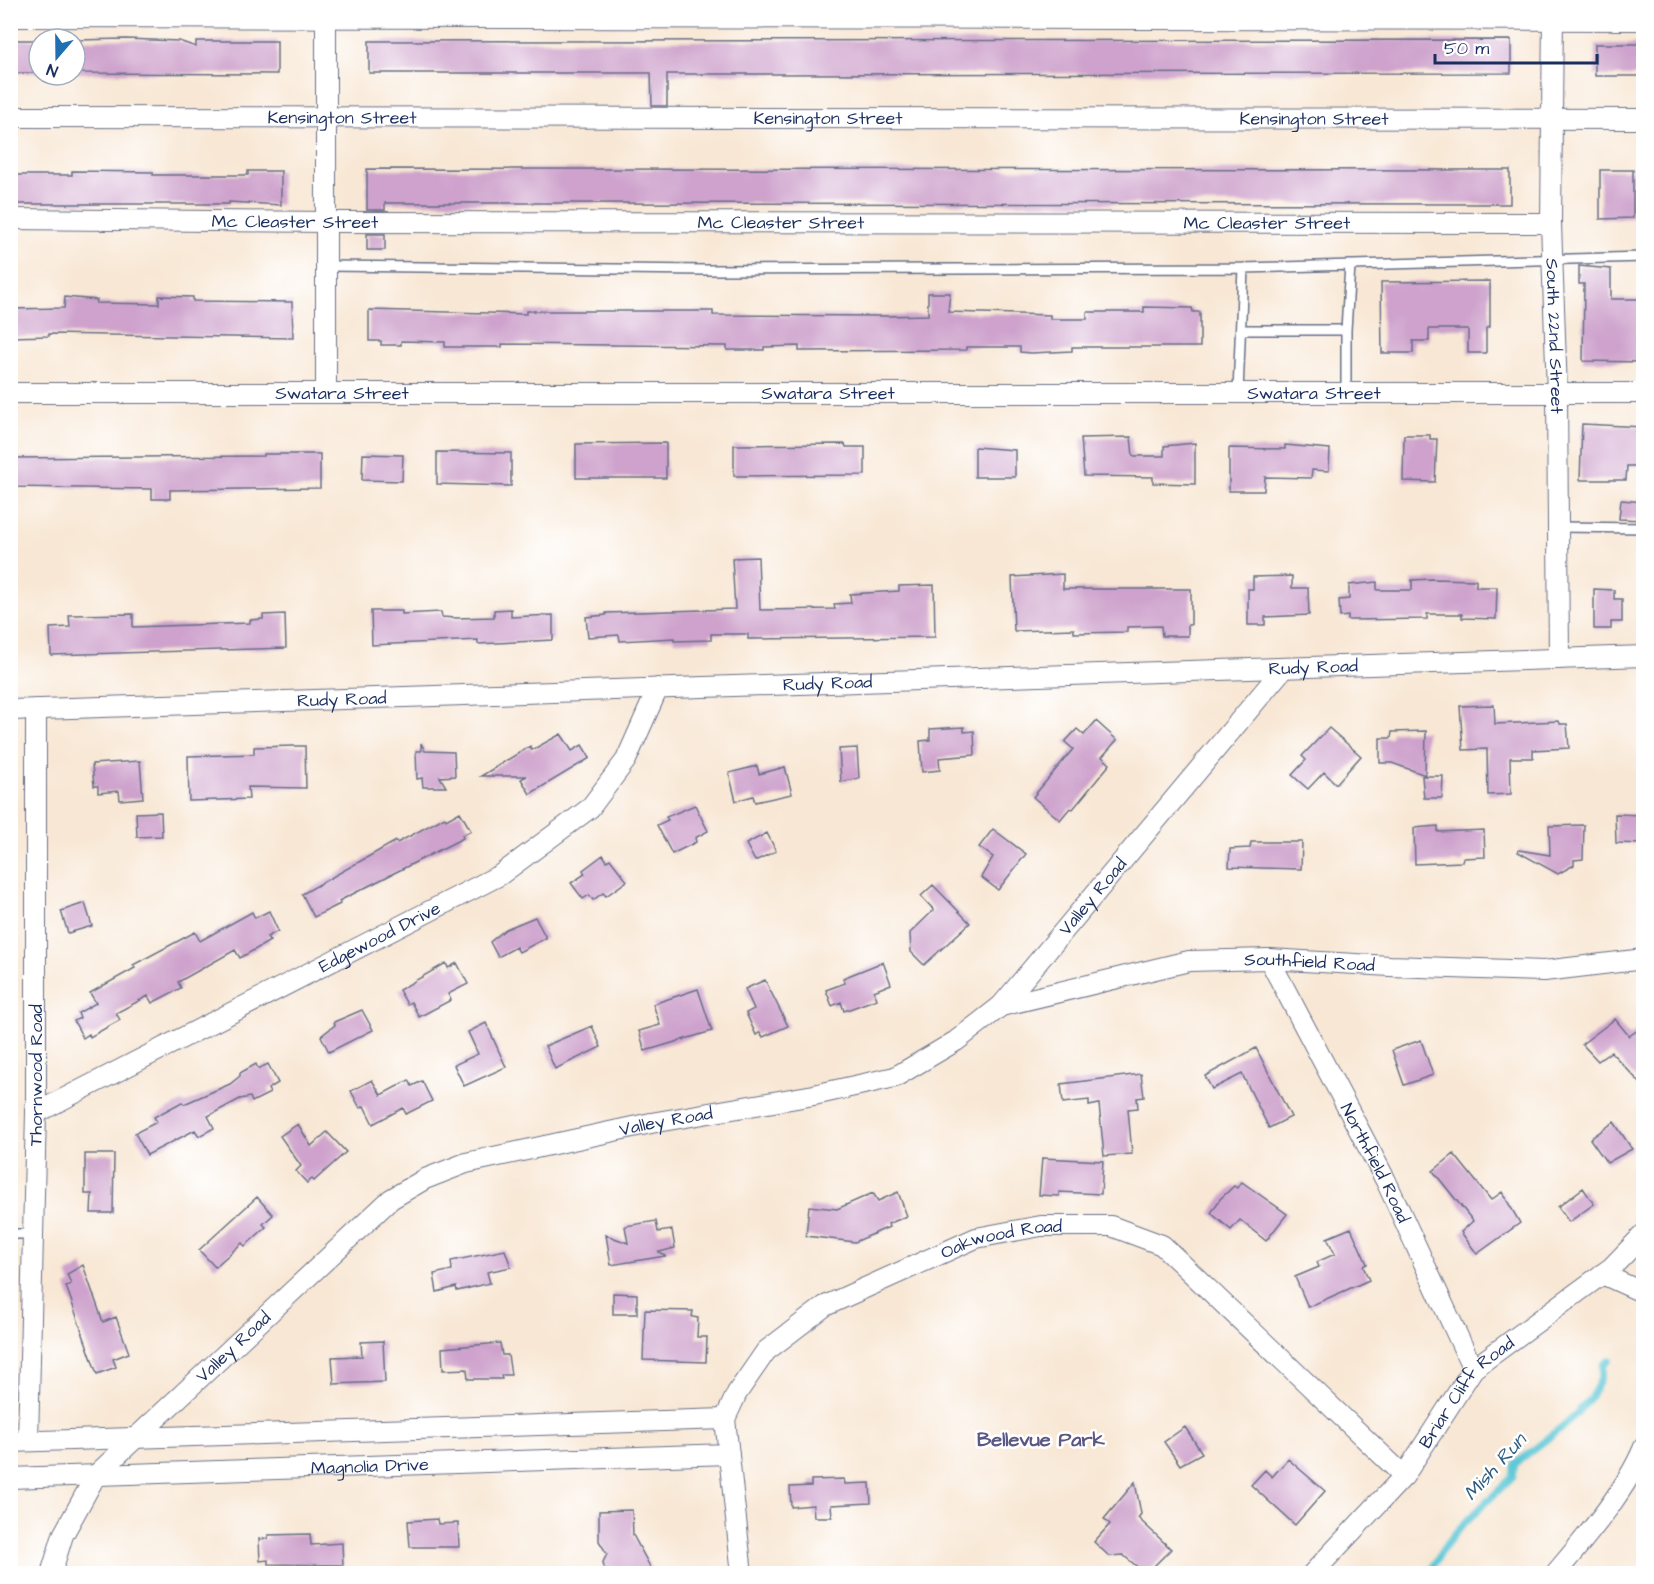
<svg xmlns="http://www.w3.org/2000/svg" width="1654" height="1584" font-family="'Architects Daughter',sans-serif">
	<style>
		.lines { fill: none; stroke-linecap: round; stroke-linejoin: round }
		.stream { stroke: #5dc8d7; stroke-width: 7 }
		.building { fill: #cea2cc }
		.service-casing { stroke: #686f87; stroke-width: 12 }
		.minor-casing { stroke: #686f87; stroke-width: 22 }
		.service { stroke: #fff; stroke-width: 9 }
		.minor { stroke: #fff; stroke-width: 20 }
		.labels { text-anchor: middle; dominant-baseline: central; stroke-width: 5; stroke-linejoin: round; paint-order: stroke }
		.street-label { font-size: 18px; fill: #1b2f5e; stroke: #fff }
		.neighbourhood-label { font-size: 20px; font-weight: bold; fill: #5a5784; stroke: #fff }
		.water-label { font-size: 20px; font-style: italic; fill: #2f5d82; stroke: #fff }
	</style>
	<rect width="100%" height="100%" fill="#fff"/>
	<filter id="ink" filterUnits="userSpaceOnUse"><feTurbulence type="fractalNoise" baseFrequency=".0167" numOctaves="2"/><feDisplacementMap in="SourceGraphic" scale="12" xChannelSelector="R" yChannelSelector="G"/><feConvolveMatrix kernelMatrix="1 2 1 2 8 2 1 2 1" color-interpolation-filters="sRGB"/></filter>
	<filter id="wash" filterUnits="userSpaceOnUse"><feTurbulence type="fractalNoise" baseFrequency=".008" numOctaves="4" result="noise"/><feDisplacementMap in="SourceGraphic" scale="24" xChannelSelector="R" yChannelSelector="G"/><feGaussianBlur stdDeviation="1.35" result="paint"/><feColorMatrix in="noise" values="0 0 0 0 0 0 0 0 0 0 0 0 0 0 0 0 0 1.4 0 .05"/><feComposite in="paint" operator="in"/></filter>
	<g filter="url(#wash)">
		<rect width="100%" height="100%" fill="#f8e7d4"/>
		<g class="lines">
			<!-- stream -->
			<path class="stream" d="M 1430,1574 C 1446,1532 1483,1508 1513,1476 L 1515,1464 C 1543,1441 1602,1404 1603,1365 L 1609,1360"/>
		</g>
		<g id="blocks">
			<!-- building -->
			<path class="building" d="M 126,39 L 179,41 L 196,47 L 196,41 L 277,41 L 277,74 L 75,73 L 75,40 Z
				M 10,40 L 39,40 L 39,73 L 10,73 Z
				M 1511,40 L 1511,73 L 667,74 L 667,106 L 652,106 L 651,73 L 369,73 L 369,41 Z
				M 1595,44 L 1644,44 L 1644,76 L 1595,76 Z
				M 367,169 L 1510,170 L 1510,204 L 385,203 L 385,210 L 367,210 Z
				M 1600,170 L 1633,170 L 1633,218 L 1600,219 Z
				M 72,171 L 153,172 L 153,175 L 248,175 L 248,171 L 281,171 L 281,205 L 229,202 L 229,204 L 10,204 L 10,175 L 72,175 Z
				M 367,234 L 385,234 L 385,250 L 367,250 Z
				M 1579,266 L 1611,269 L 1611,299 L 1644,299 L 1644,362 L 1583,361 L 1584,284 L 1579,284 Z
				M 1490,281 L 1490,327 L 1486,328 L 1486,353 L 1468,353 L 1468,329 L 1429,329 L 1429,341 L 1413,341 L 1413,353 L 1382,353 L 1381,282 Z
				M 928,293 L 950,293 L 948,312 L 1050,315 L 1050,319 L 1087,319 L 1087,312 L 1144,312 L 1144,307 L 1192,308 L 1193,312 L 1200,312 L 1200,347 L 1072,347 L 1072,351 L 1031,353 L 1020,352 L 1020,347 L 966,347 L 966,350 L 799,351 L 799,346 L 764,347 L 764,350 L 727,350 L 727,346 L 502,344 L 502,347 L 445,347 L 445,342 L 401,341 L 401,345 L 381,345 L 381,341 L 369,341 L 369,310 L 526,314 L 526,311 L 713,311 L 713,315 L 885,316 L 928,315 Z
				M 159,296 L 193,297 L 193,301 L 292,302 L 293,338 L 49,334 L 49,336 L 10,337 L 10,309 L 64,308 L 65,297 L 97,300 L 96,303 L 159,304 Z
				M 1582,424 L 1644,427 L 1644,466 L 1627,466 L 1626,480 L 1580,480 Z
				M 1404,435 L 1430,435 L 1430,439 L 1437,439 L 1435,482 L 1403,481 Z
				M 1131,437 L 1133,456 L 1164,456 L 1164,446 L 1195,443 L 1195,484 L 1153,483 L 1153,477 L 1084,476 L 1081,438 Z
				M 666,443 L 666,478 L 576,478 L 576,444 Z
				M 845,444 L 846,447 L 865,447 L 865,475 L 734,476 L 734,445 Z
				M 1285,445 L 1330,449 L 1329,471 L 1312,470 L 1311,478 L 1265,477 L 1264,491 L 1229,491 L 1229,448 L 1285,449 Z
				M 975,447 L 1015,450 L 1015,477 L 975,477 Z
				M 437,452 L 511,453 L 511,486 L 437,484 Z
				M 264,454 L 320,454 L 320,488 L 170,490 L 170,499 L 152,499 L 152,489 L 10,487 L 10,458 L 264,456 Z
				M 363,454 L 403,455 L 402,481 L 362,480 Z
				M 1621,500 L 1644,502 L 1644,520 L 1619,519 Z
				M 758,557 L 760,610 L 835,609 L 834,604 L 851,603 L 850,594 L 899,591 L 899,586 L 934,585 L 935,637 L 748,639 L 748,634 L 711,634 L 711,640 L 674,641 L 674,638 L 620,641 L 619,635 L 588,637 L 586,617 L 606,615 L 606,613 L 735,609 L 732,558 Z
				M 1063,574 L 1063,589 L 1191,589 L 1191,625 L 1188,625 L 1188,636 L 1162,636 L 1161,626 L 1127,627 L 1127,632 L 1074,633 L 1074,629 L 1014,631 L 1012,577 Z
				M 1292,576 L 1292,588 L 1308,588 L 1309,615 L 1265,617 L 1265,625 L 1248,625 L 1248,589 L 1253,589 L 1253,577 Z
				M 1432,579 L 1476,580 L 1476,587 L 1497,587 L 1496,619 L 1462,618 L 1462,614 L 1427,614 L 1427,619 L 1348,620 L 1348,616 L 1340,617 L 1339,600 L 1349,599 L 1349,585 L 1377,582 L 1377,590 L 1412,590 L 1412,580 Z
				M 1594,589 L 1614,590 L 1614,599 L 1622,599 L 1622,622 L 1611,622 L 1611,629 L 1594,629 Z
				M 511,609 L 511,617 L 553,615 L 553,640 L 478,644 L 478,640 L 372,645 L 371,611 L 402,611 L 402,614 L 441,612 L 442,617 L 456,618 L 494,617 L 494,610 Z
				M 133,614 L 133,627 L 250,623 L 250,620 L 263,619 L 263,615 L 285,614 L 286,648 L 51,655 L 50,628 L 70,627 L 69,615 Z
				M 1494,705 L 1495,724 L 1559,721 L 1560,724 L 1567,724 L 1569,748 L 1533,750 L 1533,758 L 1510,758 L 1511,794 L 1488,795 L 1487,749 L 1463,750 L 1460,706 Z
				M 1096,721 L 1117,740 L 1102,757 L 1110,764 L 1073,809 L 1070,808 L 1060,820 L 1033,797 L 1073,749 L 1065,742 L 1077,729 L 1084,735 Z
				M 964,727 L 964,732 L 974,731 L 975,755 L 939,758 L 940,770 L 922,772 L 920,741 L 930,740 L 930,729 Z
				M 1329,728 L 1361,756 L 1336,784 L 1324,772 L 1308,789 L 1292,775 L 1306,760 L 1302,756 Z
				M 1426,731 L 1425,775 L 1392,763 L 1380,763 L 1380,738 L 1391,738 L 1392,732 Z
				M 561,734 L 572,751 L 582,745 L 590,758 L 530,794 L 521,779 L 527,776 L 481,776 L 530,746 L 532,750 Z
				M 421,743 L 425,751 L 454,752 L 455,776 L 440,777 L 446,787 L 423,787 L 422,778 L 417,779 L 416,751 L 421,751 Z
				M 294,746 L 305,746 L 306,788 L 248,787 L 249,799 L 189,801 L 188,756 L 254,754 L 254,747 Z
				M 857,748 L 859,778 L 841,782 L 839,749 Z
				M 140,761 L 143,798 L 120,800 L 119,791 L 98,793 L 98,786 L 94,786 L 92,764 Z
				M 757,766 L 759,774 L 785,767 L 792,794 L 755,802 L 753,796 L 736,801 L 729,773 Z
				M 1422,776 L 1443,776 L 1442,798 L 1424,798 Z
				M 695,805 L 708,831 L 695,838 L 696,842 L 672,854 L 657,825 L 668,820 L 666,817 Z
				M 161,812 L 162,836 L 137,837 L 136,813 Z
				M 460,812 L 471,831 L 462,835 L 463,838 L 339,901 L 340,904 L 314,917 L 302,894 L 396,841 L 397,843 L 445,817 L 446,820 Z
				M 1615,814 L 1644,815 L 1644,844 L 1616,843 Z
				M 1584,825 L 1583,859 L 1574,860 L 1574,865 L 1558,874 L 1518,852 L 1519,850 L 1550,855 L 1549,826 Z
				M 1438,826 L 1438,832 L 1484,830 L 1485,857 L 1463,858 L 1462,862 L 1415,864 L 1414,828 Z
				M 993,829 L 1026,854 L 998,890 L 981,877 L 993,857 L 979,847 Z
				M 767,833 L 776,851 L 755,861 L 746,844 Z
				M 1251,842 L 1302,842 L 1301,869 L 1229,867 L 1230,849 L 1250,848 Z
				M 603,855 L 607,861 L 610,859 L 627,881 L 606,896 L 603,893 L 593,900 L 589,895 L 583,899 L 571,883 L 585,874 L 583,870 Z
				M 933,885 L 970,923 L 924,965 L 911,952 L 910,933 L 934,910 L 921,896 Z
				M 85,903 L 92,926 L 68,933 L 61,911 Z
				M 269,911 L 278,931 L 267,937 L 270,941 L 240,958 L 235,950 L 178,982 L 181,988 L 152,1003 L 148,996 L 116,1013 L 120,1020 L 90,1037 L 89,1034 L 83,1038 L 74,1021 L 80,1018 L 78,1013 L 96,1003 L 90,993 L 135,968 L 133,965 L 195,932 L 200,941 L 252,912 L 255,918 Z
				M 535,917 L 546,938 L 519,952 L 516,947 L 498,957 L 490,942 L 506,929 Z
				M 883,962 L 891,984 L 874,991 L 877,999 L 844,1011 L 841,1002 L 832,1006 L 826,990 L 845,983 L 843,978 Z
				M 446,963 L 448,968 L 457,963 L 468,984 L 448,994 L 451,1000 L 419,1017 L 411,1002 L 407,1004 L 399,990 Z
				M 765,980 L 788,1026 L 763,1037 L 760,1032 L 756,1035 L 746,1013 L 754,1009 L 745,989 Z
				M 698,989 L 712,1031 L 645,1051 L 639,1031 L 660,1025 L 653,1004 Z
				M 362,1010 L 373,1030 L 329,1052 L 321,1036 L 335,1025 L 334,1022 Z
				M 1615,1019 L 1629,1036 L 1644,1026 L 1644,1087 L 1611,1052 L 1598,1061 L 1582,1044 Z
				M 486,1023 L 506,1067 L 464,1086 L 454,1065 L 478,1054 L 468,1032 Z
				M 592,1026 L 601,1047 L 555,1069 L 545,1046 Z
				M 1421,1040 L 1433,1075 L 1404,1085 L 1392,1050 Z
				M 1256,1048 L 1291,1117 L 1269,1128 L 1242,1074 L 1212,1089 L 1205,1076 Z
				M 256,1064 L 258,1069 L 268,1064 L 278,1083 L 268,1089 L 270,1093 L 252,1102 L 250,1097 L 240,1099 L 208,1116 L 214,1128 L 199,1136 L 195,1130 L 147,1155 L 135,1133 L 157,1122 L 154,1117 L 182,1102 L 184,1104 L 230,1084 L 240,1076 L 240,1073 Z
				M 1141,1074 L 1144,1097 L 1137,1098 L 1138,1108 L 1128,1109 L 1132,1154 L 1104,1156 L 1099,1104 L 1089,1106 L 1089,1100 L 1063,1103 L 1061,1084 Z
				M 372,1080 L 381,1095 L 409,1080 L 412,1086 L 422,1081 L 432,1101 L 406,1114 L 403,1108 L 373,1124 L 364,1106 L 360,1108 L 351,1091 Z
				M 1614,1122 L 1632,1149 L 1607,1163 L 1590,1139 Z
				M 298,1124 L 311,1146 L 327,1132 L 346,1152 L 314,1181 L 312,1179 L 307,1183 L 296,1171 L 301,1166 L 280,1136 Z
				M 85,1154 L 114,1154 L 113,1213 L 91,1213 L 92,1194 L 85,1194 Z
				M 1454,1154 L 1491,1200 L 1502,1192 L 1520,1223 L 1477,1254 L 1461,1232 L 1473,1221 L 1433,1171 Z
				M 1042,1158 L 1103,1161 L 1101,1194 L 1059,1192 L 1059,1196 L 1039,1195 Z
				M 1242,1182 L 1287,1214 L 1266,1241 L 1240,1220 L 1231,1230 L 1211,1213 L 1220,1199 L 1234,1186 L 1237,1188 Z
				M 1583,1188 L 1594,1204 L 1569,1222 L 1558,1207 Z
				M 898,1192 L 907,1216 L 888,1224 L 889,1227 L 855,1242 L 806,1236 L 809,1206 L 837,1209 L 873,1193 L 878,1201 Z
				M 257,1197 L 273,1215 L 263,1224 L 266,1227 L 245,1246 L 242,1243 L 215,1267 L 199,1250 Z
				M 656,1221 L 658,1232 L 672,1230 L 675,1248 L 659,1252 L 665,1256 L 611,1265 L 606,1235 L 628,1243 L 625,1226 Z
				M 1351,1228 L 1367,1264 L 1363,1266 L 1369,1280 L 1308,1307 L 1295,1277 L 1319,1267 L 1317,1262 L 1335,1254 L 1327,1238 Z
				M 505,1250 L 511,1267 L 487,1272 L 490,1283 L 457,1291 L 456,1287 L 437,1292 L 434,1274 L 452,1270 L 451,1261 Z
				M 83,1265 L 103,1322 L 116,1317 L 129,1353 L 113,1359 L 116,1367 L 97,1374 L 66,1286 L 71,1284 L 67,1274 Z
				M 613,1293 L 637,1294 L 637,1314 L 613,1314 Z
				M 645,1310 L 693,1311 L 692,1317 L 698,1318 L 697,1337 L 707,1337 L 706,1362 L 643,1360 Z
				M 383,1341 L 385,1382 L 334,1384 L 332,1357 L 362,1356 L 361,1342 Z
				M 500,1343 L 502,1355 L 508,1355 L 511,1375 L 501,1375 L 502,1379 L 468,1379 L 467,1369 L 443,1370 L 442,1348 Z
				M 1185,1427 L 1202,1453 L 1180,1465 L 1164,1442 Z
				M 1288,1459 L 1325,1491 L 1295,1525 L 1251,1485 L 1265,1470 L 1272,1477 Z
				M 844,1479 L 845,1484 L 870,1483 L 871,1503 L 831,1505 L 832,1517 L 814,1517 L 813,1505 L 791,1507 L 790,1487 L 811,1486 L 811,1480 Z
				M 1135,1482 L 1141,1514 L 1138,1518 L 1171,1549 L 1146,1574 L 1123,1555 L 1109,1556 L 1094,1542 L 1110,1524 L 1104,1519 Z
				M 632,1510 L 633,1535 L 654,1574 L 605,1574 L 603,1562 L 607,1554 L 599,1541 L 599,1511 Z
				M 437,1519 L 438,1524 L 458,1523 L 459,1547 L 410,1547 L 408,1521 Z
				M 310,1534 L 311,1545 L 342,1543 L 343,1565 L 268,1564 L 268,1560 L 260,1561 L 259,1539 L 268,1538 L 268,1535 Z"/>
		</g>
	</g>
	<g filter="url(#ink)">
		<use href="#blocks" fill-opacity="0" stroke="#686f87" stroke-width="1.5"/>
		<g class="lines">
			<defs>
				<path id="service" d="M 327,266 L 706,270 L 1243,268 L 1644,257
					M 1243,330 L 1346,330 L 1346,392
					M 1346,330 L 1350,265
					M 1238,392 L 1243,268
					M 1558,527 L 1644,528
					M 10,1234 L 33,1234"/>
				<g id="minor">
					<path d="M 326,10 L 326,391"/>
					<path id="s1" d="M 1553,10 L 1551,223 L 1557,393 L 1559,659"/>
					<path d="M 10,17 L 1644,20"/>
					<path id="s2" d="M 10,117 L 1644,119"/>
					<path id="s3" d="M 10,219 L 328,222 L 1551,223"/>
					<path id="s4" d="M 10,393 L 1644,393"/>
					<path id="s5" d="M 10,710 L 1644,656"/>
					<path id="s6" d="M 1269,959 L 1386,1181 L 1473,1369"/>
					<path id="s7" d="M 1001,1006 L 1189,961 L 1269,959 L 1390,966 L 1544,971 L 1644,959"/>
					<path id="s8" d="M 36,1113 L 500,875 L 590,808 L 626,760 L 658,688"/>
					<path d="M 1602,1274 L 1644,1293"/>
					<path id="s9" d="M 28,1441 L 36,1113 L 36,709"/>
					<path d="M 10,1442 L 725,1419"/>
					<path id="s10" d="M 10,1478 L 729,1454"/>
					<path id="s11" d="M 51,1574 L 63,1535 L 96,1475 L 391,1199 L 425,1179 L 466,1163 L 651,1123 L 814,1095 L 895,1077 L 956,1041 L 1001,1006 L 1282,670"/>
					<path id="s12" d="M 742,1574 L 725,1419 L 737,1393 L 766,1351 L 825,1306 L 976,1238 L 1041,1226 L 1111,1226 L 1162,1245 L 1404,1476"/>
					<path id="s13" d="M 1312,1574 L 1404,1476 L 1473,1369 L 1612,1267 L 1644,1234"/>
					<path d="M 1555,1574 C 1586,1537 1626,1491 1644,1447"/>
				</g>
			</defs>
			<!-- service casing -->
			<use href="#service" class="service-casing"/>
			<!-- minor casing -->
			<use href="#minor" class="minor-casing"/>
			<!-- service -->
			<use href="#service" class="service"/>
			<!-- minor -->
			<use href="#minor" class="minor"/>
		</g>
	</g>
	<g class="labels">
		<!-- street labels -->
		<g class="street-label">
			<text stroke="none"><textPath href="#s2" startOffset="332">Kensington Street</textPath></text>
			<text stroke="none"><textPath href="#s2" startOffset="818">Kensington Street</textPath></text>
			<text stroke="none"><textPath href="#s2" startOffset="1304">Kensington Street</textPath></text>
			<text stroke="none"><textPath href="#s3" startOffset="285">Mc Cleaster Street</textPath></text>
			<text stroke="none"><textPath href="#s3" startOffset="771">Mc Cleaster Street</textPath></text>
			<text stroke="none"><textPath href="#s3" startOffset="1257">Mc Cleaster Street</textPath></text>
			<text stroke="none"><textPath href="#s1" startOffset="326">South 22nd Street</textPath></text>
			<text stroke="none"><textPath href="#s4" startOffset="332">Swatara Street</textPath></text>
			<text stroke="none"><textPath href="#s4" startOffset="818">Swatara Street</textPath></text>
			<text stroke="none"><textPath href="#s4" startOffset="1304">Swatara Street</textPath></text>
			<text stroke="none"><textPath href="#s5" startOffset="1304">Rudy Road</textPath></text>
			<text stroke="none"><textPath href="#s5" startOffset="818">Rudy Road</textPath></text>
			<text stroke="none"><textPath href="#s5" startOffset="332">Rudy Road</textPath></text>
			<text stroke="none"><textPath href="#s11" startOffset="1305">Valley Road</textPath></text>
			<text stroke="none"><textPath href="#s8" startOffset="386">Edgewood Drive</textPath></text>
			<text stroke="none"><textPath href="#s7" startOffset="314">Southfield Road</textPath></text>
			<text stroke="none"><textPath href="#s9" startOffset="366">Thornwood Road</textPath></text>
			<text stroke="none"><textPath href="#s11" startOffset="801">Valley Road</textPath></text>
			<text stroke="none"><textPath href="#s6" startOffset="230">Northfield Road</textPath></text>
			<text stroke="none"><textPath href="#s12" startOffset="500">Oakwood Road</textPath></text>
			<text stroke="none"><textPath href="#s11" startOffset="297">Valley Road</textPath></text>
			<text stroke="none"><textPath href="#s13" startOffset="240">Briar Cliff Road</textPath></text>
			<text stroke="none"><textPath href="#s10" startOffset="360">Magnolia Drive</textPath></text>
		</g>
		<!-- neighbourhood labels -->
		<g class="neighbourhood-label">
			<text x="1041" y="1440">Bellevue Park</text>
		</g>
		<!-- water labels -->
		<g class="water-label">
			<text transform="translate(1495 1467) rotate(-48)">Mish Run</text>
		</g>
	</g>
	<!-- margin -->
	<rect width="1654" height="1584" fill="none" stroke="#fff" stroke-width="36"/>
	<!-- north arrow -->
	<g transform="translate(57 57) rotate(200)"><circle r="28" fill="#ffffff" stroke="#a4acbf" stroke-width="1.5"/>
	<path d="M0-4.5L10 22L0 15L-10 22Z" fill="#1f6fb2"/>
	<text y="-9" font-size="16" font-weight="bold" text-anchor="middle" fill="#1b2f5e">N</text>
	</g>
	<!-- scale -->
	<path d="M1435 54v9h162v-9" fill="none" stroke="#1b2f5e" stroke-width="3"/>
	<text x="1444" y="54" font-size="18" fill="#1b2f5e" stroke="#ffffff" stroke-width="4.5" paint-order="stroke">50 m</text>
</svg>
